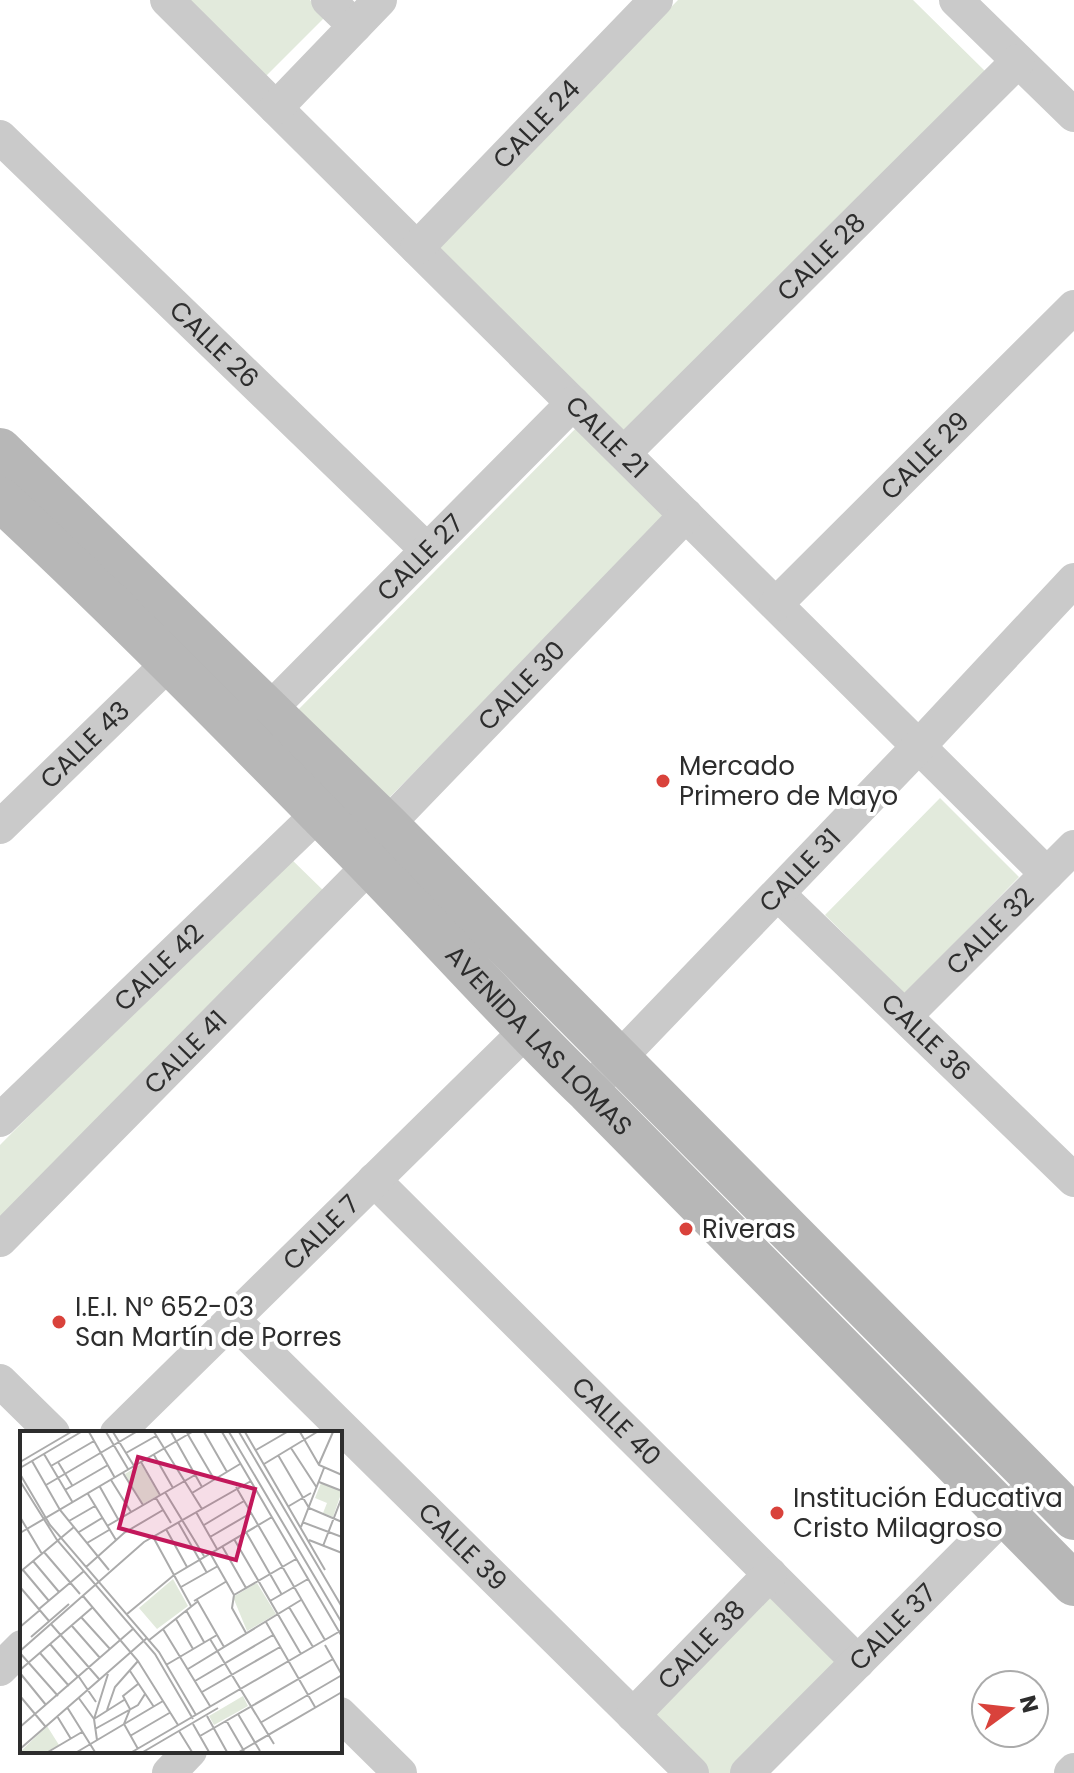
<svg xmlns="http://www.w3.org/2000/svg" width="1074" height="1773" font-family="Poppins,sans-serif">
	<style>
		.green { fill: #e2eadc }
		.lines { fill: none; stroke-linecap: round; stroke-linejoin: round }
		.street { stroke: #cacaca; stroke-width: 34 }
		.secondary { stroke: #b7b7b7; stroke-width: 44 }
		.poi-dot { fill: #d9423b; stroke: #fff; stroke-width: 3 }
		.labels { text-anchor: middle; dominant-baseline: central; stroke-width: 8; stroke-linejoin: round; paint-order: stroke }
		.street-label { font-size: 26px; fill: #2d2d2d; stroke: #fff }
		.poi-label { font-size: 26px; fill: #2d2d2d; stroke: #fff; text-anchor: start }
		.inset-road { fill: none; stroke: #ababab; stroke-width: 2 }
		.view { fill: #c2185b; fill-opacity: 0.15; stroke: #c2185b; stroke-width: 4 }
		.inset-edge { fill: none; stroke: #2d2d2d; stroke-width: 4 }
	</style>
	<rect width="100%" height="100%" fill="#fff"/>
	<!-- green -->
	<path class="green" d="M 186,0 L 310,0 L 326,16 L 264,78 Z
		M 678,0 L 913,0 L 986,72 L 629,436 L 437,245 Z
		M 580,424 L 669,513 L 384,803 L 294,714 Z
		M 940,798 L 1019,877 L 905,994 L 825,915 Z
		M 287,855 L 329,896 L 0,1228 L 0,1145 Z
		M 771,1592 L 841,1662 L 730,1773 L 703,1773 L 647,1716 Z"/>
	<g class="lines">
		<!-- street -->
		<g class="street">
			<path id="s1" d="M 167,0 L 1047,874"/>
			<path d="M 328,0 L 355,26"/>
			<path d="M 956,0 L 1074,115"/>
			<path d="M 276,108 L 380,0"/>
			<path id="s2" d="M 0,137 L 427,550"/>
			<path id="s3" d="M 417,248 L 656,0"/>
			<path id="s4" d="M 624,453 L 1018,61"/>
			<path id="s5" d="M 776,604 L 1074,307"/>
			<path id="s6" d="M 268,711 L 573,403"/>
			<path id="s7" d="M 0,827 L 169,663"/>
			<path id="s8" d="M 778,894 L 1074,1180"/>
			<path id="s9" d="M 905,1016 L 1074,847"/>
			<path id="s10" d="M 603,1075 L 919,746 L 1074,580"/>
			<path id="s11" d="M 0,1120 L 318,814"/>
			<path id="s12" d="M 374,1180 L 858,1662"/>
			<path id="s13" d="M 0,1240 L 370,865 L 387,825 L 686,515"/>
			<path id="s14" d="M 232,1319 L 692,1773"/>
			<path d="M 0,1381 L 53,1433"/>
			<path id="s15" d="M 117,1433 L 526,1031"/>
			<path d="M 0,1669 L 22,1647"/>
			<path d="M 340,1714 L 400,1773"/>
			<path id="s16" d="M 633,1715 L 770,1574"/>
			<path d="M 169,1773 L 190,1751"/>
			<path id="s17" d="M 747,1773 L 1038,1481"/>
			<path d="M 1071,1773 L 1074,1770"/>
		</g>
		<!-- secondary -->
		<g class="secondary">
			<path d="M 0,450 L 387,825 L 1074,1518"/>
			<path id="s18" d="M 0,499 C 127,617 248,741 370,865 C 443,940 512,1018 588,1091 L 1074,1584"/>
		</g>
	</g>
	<!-- markers -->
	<g class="poi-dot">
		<circle cx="663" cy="781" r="8"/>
		<circle cx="686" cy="1229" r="8"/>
		<circle cx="59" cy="1322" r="8"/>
		<circle cx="777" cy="1513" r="8"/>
	</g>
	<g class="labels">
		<!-- street labels -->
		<g class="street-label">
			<text stroke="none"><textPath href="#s3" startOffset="172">CALLE 24</textPath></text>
			<text stroke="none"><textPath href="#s4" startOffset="278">CALLE 28</textPath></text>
			<text stroke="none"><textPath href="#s2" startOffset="298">CALLE 26</textPath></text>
			<text stroke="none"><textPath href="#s1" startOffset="620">CALLE 21</textPath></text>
			<text stroke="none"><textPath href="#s5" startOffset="210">CALLE 29</textPath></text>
			<text stroke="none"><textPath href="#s6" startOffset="216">CALLE 27</textPath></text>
			<text stroke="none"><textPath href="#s13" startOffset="764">CALLE 30</textPath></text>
			<text stroke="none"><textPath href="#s7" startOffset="118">CALLE 43</textPath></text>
			<text stroke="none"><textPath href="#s10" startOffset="284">CALLE 31</textPath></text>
			<text stroke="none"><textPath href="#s9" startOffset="120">CALLE 32</textPath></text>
			<text stroke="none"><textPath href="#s11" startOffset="220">CALLE 42</textPath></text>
			<text stroke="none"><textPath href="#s8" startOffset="206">CALLE 36</textPath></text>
			<text stroke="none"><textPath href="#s18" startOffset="764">AVENIDA LAS LOMAS</textPath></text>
			<text stroke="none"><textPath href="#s13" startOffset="264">CALLE 41</textPath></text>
			<text stroke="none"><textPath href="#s15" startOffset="286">CALLE 7</textPath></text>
			<text stroke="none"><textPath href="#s12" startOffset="342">CALLE 40</textPath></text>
			<text stroke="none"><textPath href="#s14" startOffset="324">CALLE 39</textPath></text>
			<text stroke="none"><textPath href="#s17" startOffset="206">CALLE 37</textPath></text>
			<text stroke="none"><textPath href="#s16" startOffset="98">CALLE 38</textPath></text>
		</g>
		<!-- poi labels -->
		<g class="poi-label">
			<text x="679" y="766">Mercado<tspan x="679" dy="30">Primero de Mayo</tspan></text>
			<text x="702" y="1229">Riveras</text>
			<text x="75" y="1307">I.E.I. N° 652-03<tspan x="75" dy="30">San Martín de Porres</tspan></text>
			<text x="793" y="1498">Institución Educativa<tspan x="793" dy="30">Cristo Milagroso</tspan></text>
		</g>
	</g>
	<!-- overview -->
	<g transform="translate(20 1431)">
		<rect width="322" height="322" fill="#fff"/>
		<path d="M 121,33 L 139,64 L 123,73 L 105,43 ZM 301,52 L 322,60 L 313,86 L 303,82 L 307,72 L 295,67 ZM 153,148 L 168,175 L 137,198 L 119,177 ZM 237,152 L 256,183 L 227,200 L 213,166 ZM 223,265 L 228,275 L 194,294 L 189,285 ZM 27,295 L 39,314 L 27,321 L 0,321 Z" fill="#e2eadc"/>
		<path class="inset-road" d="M 69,1 L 95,47M 86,1 L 108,38M 93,1 L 114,35M 134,1 L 182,78M 151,1 L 182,56M 184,1 L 207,41M 202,1 L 321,204M 209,1 L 322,192M 219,1 L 322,176M 225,1 L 305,139M 280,1 L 299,34 L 322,44M 167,2 L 194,48M 271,17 L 297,57M 236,19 L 267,1M 106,22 L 136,5M 24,23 L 53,72M 134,24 L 153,57M 258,24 L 289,77 L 322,91M 12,30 L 40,79 L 89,139M 0,31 L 51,1M 38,31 L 52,54M 121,31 L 140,64M 244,33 L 297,1M 299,33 L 313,1M 31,35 L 74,10M 0,37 L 61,1M 103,42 L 123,74M 0,43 L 30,94 L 139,221 L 176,284M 91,49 L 111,81M 0,50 L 37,109 L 135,223 L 173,288M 299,51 L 322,60M 26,54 L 116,1M 80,56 L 98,88M 216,56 L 305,209M 45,59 L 88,34M 145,61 L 184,125M 172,62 L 220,33M 68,63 L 96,109M 136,67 L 151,92M 269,75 L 291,62M 176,81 L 197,118M 0,86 L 22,123M 49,90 L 75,75M 158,91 L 187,142M 282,91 L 322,106M 184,94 L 224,70M 87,95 L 175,44M 281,96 L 304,37M 146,98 L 167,136M 59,101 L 82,87M 226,101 L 262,164M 0,102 L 172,1M 132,104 L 171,175M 190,106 L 231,82M 214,108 L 281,223M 289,109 L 322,122M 67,112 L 89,99M 202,115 L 226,157M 303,115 L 322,66M 24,121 L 60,163M 190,122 L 214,164M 13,130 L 39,161M 66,136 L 104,102 L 143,79M 3,139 L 29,170M 0,141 L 54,96M 0,156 L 29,190M 161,156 L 198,135M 214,164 L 276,128M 214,164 L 212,177 L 226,202M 63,165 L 118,230 L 158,294M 177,169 L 204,216M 174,170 L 207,150M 250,170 L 288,148M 269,176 L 293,216M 19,178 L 64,140M 166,179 L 184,211M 107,183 L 154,144 L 252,86M 61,186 L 90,218M 156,188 L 173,218M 246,191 L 295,276M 31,193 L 79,248M 52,195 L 80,227M 0,196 L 20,179M 143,198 L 190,275M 11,206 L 49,173M 190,208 L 254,313M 128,210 L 177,171M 30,213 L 58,246M 305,214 L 322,244M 0,220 L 124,111 L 231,50M 0,222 L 38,265M 20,222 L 49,255M 146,234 L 197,204M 168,238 L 281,169M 0,239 L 73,176M 110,240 L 134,276M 0,242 L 26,274M 59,246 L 76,271M 175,250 L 253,204M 118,253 L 103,265 L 110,278 L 104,293 L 118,318M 182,261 L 260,216M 0,265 L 25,295M 58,266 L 74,288 L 104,269M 47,276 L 75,321M 87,279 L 95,256 L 118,230M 218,283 L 240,320M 37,285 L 51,308M 187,285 L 207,321M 206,289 L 224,320M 240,292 L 322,244M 173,293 L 189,321M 0,296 L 114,197M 75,298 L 118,274 L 125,263M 159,300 L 172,321M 110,305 L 151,281M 180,305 L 313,228M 77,309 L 74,288 L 88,243M 0,318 L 127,207M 28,321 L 62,301M 57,321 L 143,270M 112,321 L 322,199M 123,321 L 198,277M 219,321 L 322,261"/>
		<path class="view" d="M 118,26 L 235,58 L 216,129 L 99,97 Z"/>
		<rect width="322" height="322" class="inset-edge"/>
	</g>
	<!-- north arrow -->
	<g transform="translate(1010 1709) rotate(75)"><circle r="38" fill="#ffffff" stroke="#ababab" stroke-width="2"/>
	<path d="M0-6L14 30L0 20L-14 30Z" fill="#d9423b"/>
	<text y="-12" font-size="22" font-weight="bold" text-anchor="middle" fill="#2d2d2d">N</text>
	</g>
</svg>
